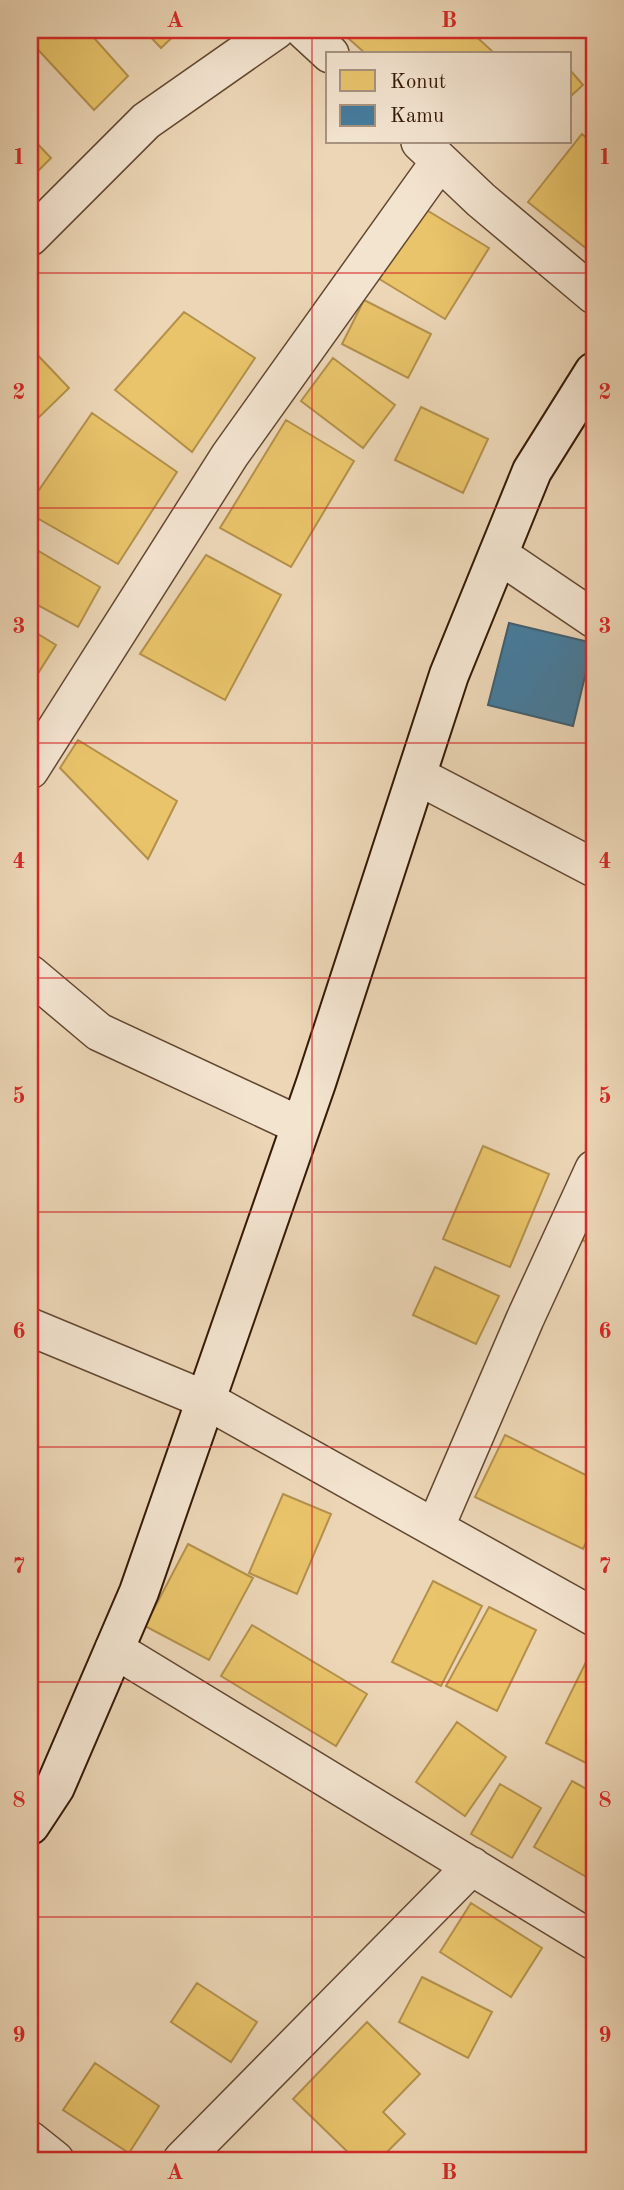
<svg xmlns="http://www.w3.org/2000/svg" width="624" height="2190" font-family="'Old Standard TT',serif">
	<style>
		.homes { fill: #e9c46a; stroke: #b3914c; stroke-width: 2 }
		.public { fill: #457b9d; stroke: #405e6f; stroke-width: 2 }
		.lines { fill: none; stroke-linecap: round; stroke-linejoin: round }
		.street-casing { stroke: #624831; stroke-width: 40 }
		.secondary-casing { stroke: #341905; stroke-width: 42 }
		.street { stroke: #f3e4d0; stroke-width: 37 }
		.secondary { stroke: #f3e4d0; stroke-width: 38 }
		.grid { fill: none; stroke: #d62828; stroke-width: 2; stroke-opacity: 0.55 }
		.neatline { fill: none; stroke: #d62828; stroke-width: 2.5 }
		.grid-label { font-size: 23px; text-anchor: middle; font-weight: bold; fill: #d62828 }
	</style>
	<rect width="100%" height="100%" fill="#ecd6b6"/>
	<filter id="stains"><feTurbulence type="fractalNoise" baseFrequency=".00286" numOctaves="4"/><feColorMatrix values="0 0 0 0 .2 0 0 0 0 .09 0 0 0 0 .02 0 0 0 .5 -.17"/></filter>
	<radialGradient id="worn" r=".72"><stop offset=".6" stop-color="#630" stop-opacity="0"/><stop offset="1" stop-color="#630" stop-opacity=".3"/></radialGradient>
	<!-- homes -->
	<path class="homes" d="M 30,30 L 87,30 L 128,76 L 94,110 L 30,41 Z
		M 144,30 L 180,30 L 161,48 Z
		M 339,30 L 469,30 L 492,51 L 489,54 L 366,54 Z
		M 570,70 L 583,85 L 570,97 Z
		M 582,134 L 594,144 L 594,240 L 587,249 L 528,202 Z
		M 30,136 L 51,158 L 30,179 Z
		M 420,206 L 489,248 L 445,319 L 376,277 Z
		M 364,300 L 431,334 L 408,378 L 342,344 Z
		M 184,312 L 255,358 L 192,452 L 115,390 Z
		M 30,347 L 69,388 L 30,426 Z
		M 333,358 L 395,405 L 363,448 L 301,401 Z
		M 421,407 L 488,439 L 463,493 L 395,460 Z
		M 92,413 L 177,472 L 118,564 L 30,514 L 30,503 Z
		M 286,420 L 354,461 L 291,567 L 220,528 Z
		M 30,546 L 100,587 L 78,627 L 30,601 Z
		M 206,555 L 281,595 L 225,700 L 140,654 Z
		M 30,629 L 56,645 L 30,686 Z
		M 78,740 L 177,801 L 148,859 L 60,768 Z
		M 483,1146 L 549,1174 L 510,1267 L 443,1239 Z
		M 594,1209 L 594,1246 L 580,1239 Z
		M 435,1267 L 499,1296 L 476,1344 L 413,1315 Z
		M 505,1435 L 594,1479 L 594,1526 L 583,1549 L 475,1497 Z
		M 283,1494 L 331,1514 L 297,1594 L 249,1573 Z
		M 188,1544 L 253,1578 L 209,1660 L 145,1626 Z
		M 433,1581 L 482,1606 L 441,1686 L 392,1662 Z
		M 489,1607 L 536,1630 L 497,1711 L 446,1686 Z
		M 252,1625 L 367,1694 L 336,1746 L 221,1676 Z
		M 589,1656 L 594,1659 L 594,1767 L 546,1743 Z
		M 457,1722 L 506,1757 L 465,1816 L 416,1782 Z
		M 572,1781 L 594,1793 L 594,1872 L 590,1879 L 534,1847 Z
		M 500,1784 L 541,1808 L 512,1858 L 471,1834 Z
		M 471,1903 L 542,1948 L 511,1997 L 440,1952 Z
		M 422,1977 L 492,2012 L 468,2058 L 399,2022 Z
		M 197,1983 L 257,2022 L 231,2062 L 171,2022 Z
		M 367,2022 L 420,2074 L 383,2112 L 405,2134 L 379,2160 L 356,2160 L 293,2099 Z
		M 95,2063 L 159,2106 L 129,2153 L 63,2110 Z"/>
	<!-- public -->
	<path class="public" d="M 509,623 L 593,643 L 573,726 L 488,705 Z"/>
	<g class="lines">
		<defs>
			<path id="street" d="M 304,30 L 330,54
				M 420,142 L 481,200 L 594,295
				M 30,237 L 146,121 L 276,30
				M 498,554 L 594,619
				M 30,770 L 230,455 L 440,161
				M 416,775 L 594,868
				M 30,974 L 99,1032 L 301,1126
				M 30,1327 L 206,1400 L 594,1617
				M 435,1528 L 525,1319 L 594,1169
				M 114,1649 L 594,1941
				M 30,2140 L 55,2160
				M 182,2160 L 472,1866"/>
			<path id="secondary" d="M 30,1825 L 55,1787 L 139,1592 L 316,1083 L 449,675 L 532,471 L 594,372"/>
		</defs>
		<!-- street casing -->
		<use href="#street" class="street-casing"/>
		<!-- secondary casing -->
		<use href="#secondary" class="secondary-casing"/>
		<!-- street -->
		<use href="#street" class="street"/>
		<!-- secondary -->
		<use href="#secondary" class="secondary"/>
	</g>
	<!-- grid -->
	<path class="grid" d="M 312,30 L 312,2160M 30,273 L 594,273M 30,508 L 594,508M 30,743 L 594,743M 30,978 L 594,978M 30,1212 L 594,1212M 30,1447 L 594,1447M 30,1682 L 594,1682M 30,1917 L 594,1917"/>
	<!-- margin -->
	<rect width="624" height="2190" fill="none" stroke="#ecd6b6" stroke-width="77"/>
	<!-- legend -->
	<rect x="326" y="52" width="245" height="91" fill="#f3e4d0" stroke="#a7937f" stroke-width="2"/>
	<rect x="340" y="70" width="35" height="21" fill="#e9c46a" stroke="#a7937f" stroke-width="2"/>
	<text x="390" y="88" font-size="21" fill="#341905">Konut</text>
	<rect x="340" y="105" width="35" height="21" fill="#457b9d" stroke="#a7937f" stroke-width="2"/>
	<text x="390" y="122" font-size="21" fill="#341905">Kamu</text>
	<rect x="38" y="38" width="548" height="2114" class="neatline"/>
	<g class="grid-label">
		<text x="175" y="27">A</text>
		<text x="449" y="27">B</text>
		<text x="19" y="164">1</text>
		<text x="605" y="164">1</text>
		<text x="19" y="399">2</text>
		<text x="605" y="399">2</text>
		<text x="19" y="633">3</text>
		<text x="605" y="633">3</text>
		<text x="19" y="868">4</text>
		<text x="605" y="868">4</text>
		<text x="19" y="1103">5</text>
		<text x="605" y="1103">5</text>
		<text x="19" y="1338">6</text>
		<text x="605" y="1338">6</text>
		<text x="19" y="1573">7</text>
		<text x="605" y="1573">7</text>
		<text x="19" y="1807">8</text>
		<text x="605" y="1807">8</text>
		<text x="19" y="2042">9</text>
		<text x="605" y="2042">9</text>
		<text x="175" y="2179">A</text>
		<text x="449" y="2179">B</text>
	</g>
	<rect width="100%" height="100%" filter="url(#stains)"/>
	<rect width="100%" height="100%" fill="url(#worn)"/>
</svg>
